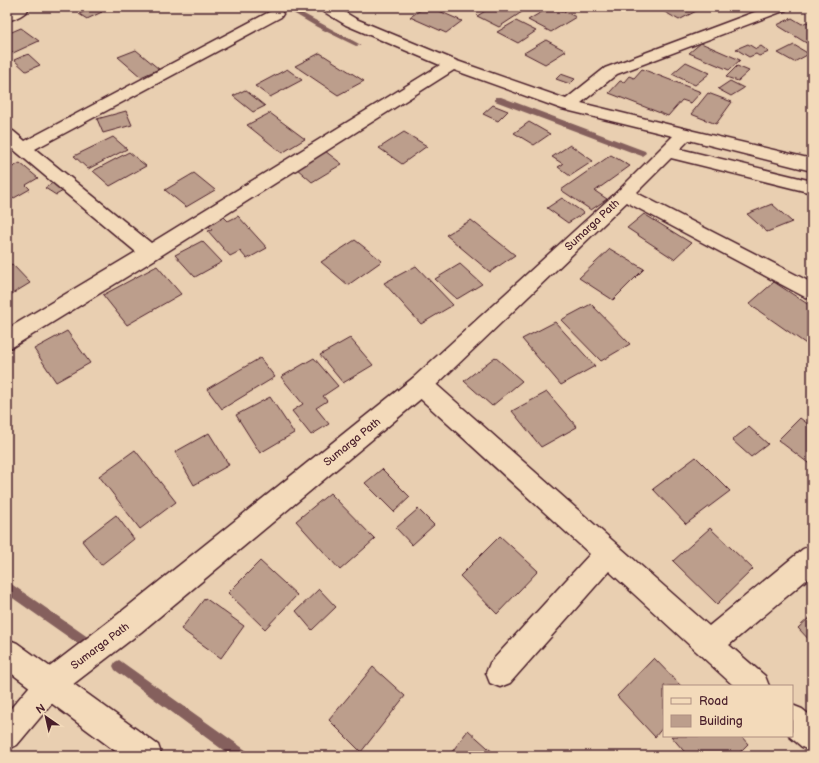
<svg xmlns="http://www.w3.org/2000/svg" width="819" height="763" font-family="'Balsamiq Sans',sans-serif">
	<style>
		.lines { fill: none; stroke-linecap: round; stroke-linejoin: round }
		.stream { fill: #85605d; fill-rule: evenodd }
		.building { fill: #bc9e8c; stroke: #4a1f2b }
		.minor-casing { stroke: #4a1f2b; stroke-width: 3 }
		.major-casing { stroke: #4a1f2b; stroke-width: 3 }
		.minor { fill: #f3daba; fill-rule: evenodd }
		.major { fill: #f3daba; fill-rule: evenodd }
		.labels { text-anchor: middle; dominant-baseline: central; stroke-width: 3.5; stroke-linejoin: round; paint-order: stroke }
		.street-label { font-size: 11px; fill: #4a1f2b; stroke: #f3daba }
	</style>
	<rect width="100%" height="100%" fill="#e9cfb1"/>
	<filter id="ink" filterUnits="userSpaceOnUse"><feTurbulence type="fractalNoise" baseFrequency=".025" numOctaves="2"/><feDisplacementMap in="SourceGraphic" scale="8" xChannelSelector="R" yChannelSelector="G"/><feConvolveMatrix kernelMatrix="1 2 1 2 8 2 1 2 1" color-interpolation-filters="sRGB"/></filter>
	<g filter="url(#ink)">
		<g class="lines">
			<!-- stream -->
			<path class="stream" d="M 283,7 L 291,7 L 361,45 L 356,46 L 317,27 Z
				M 495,97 L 501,97 L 645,151 L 646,153 L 642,156 L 639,155 L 495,101 Z
				M 7,581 L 92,640 L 94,644 L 92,648 L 88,650 L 84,648 L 7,594 Z
				M 119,660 L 247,751 L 249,756 L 231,756 L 115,670 L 113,666 L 115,662 Z"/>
		</g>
		<!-- building -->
		<path class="building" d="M 94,7 L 102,12 L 87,19 L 79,14 Z
			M 425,7 L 430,7 L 462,21 L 446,33 L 410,17 Z
			M 492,7 L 519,7 L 525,10 L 499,27 L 477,16 Z
			M 550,7 L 555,7 L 576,17 L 551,32 L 528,20 Z
			M 656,7 L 696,7 L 700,9 L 679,20 Z
			M 792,18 L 802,24 L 807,22 L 812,25 L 812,31 L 810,32 L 812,33 L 812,41 L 808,44 L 777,25 Z
			M 516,21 L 536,31 L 518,43 L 497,32 Z
			M 21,28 L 39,41 L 13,53 L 7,49 L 7,34 Z
			M 546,40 L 566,51 L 545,64 L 524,53 Z
			M 701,43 L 740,60 L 729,70 L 689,53 Z
			M 748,44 L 756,49 L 761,46 L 769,52 L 759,56 L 756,54 L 749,57 L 736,49 Z
			M 794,45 L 809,54 L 794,62 L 778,53 Z
			M 136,50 L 159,69 L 141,77 L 118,57 Z
			M 320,53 L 364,81 L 338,95 L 295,66 Z
			M 28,54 L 40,65 L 26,71 L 14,60 Z
			M 686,62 L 710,73 L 695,85 L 672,74 Z
			M 737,66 L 749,71 L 738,81 L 726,77 Z
			M 287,69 L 302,80 L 270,97 L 255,86 Z
			M 642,69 L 701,92 L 691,103 L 682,100 L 668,116 L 609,93 L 620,81 L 624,82 L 629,76 L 634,78 Z
			M 561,74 L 575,79 L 570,84 L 556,79 Z
			M 730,81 L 744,88 L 731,96 L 718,89 Z
			M 245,90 L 265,106 L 253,112 L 233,96 Z
			M 708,93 L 732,102 L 716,124 L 691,114 Z
			M 493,105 L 508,111 L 498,121 L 483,114 Z
			M 126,111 L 132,125 L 103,133 L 97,119 Z
			M 270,113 L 305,139 L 282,153 L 247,125 Z
			M 529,122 L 550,134 L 534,145 L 514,133 Z
			M 404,132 L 427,146 L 402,164 L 379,148 Z
			M 113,137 L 127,149 L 88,169 L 74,156 Z
			M 570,145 L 593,161 L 570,176 L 558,167 L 563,164 L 552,157 Z
			M 325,151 L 342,164 L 312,182 L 296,168 Z
			M 129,152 L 146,166 L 110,186 L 93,171 Z
			M 611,155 L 630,166 L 595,191 L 607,199 L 591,210 L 561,190 Z
			M 20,163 L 38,178 L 26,185 L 30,189 L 7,202 L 7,170 Z
			M 194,173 L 215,190 L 186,207 L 165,190 Z
			M 54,182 L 65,190 L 56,195 L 45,188 Z
			M 562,198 L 584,213 L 568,223 L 547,208 Z
			M 772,204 L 792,222 L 767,232 L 747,214 Z
			M 644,214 L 691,243 L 674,259 L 627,228 Z
			M 238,216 L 267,248 L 247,259 L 240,251 L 230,256 L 208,231 L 212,230 L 208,225 L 224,217 L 228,221 Z
			M 471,220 L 515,255 L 490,272 L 446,235 Z
			M 355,240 L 382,261 L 348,285 L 321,262 Z
			M 202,241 L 222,262 L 195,277 L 175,255 Z
			M 610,249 L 644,269 L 613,300 L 579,278 Z
			M 12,264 L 30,283 L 7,297 L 7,267 Z
			M 460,264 L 482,284 L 457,299 L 435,279 Z
			M 157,266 L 181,294 L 127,325 L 103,295 Z
			M 416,266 L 453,305 L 421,324 L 384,283 Z
			M 774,282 L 812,307 L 812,348 L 749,304 Z
			M 591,304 L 630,344 L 601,361 L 561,320 Z
			M 555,322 L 595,366 L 561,385 L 522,339 Z
			M 67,331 L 90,363 L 56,382 L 34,349 Z
			M 350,338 L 373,365 L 343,383 L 320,355 Z
			M 495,357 L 522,381 L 492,406 L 464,381 Z
			M 260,358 L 275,377 L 222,409 L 207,389 Z
			M 314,358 L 338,386 L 323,396 L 327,401 L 316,408 L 329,424 L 311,435 L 292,411 L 303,404 L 281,377 Z
			M 547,392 L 577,427 L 541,447 L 512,411 Z
			M 270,397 L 294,433 L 260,453 L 236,415 Z
			M 800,418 L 812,427 L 812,466 L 778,440 Z
			M 749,427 L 768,444 L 751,457 L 732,440 Z
			M 209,433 L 229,465 L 194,485 L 175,452 Z
			M 135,450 L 176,502 L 140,529 L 99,476 Z
			M 696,457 L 730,491 L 686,524 L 653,489 Z
			M 382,469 L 410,497 L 394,512 L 365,483 Z
			M 330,493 L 375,539 L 340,570 L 296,521 Z
			M 418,509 L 434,525 L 412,545 L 396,528 Z
			M 116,515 L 134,539 L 101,565 L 82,541 Z
			M 710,528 L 753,569 L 717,604 L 673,561 Z
			M 500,536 L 538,571 L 497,614 L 460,576 Z
			M 260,561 L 297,595 L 265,629 L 228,593 Z
			M 319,589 L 336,607 L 312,630 L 296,611 Z
			M 205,598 L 244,626 L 221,658 L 181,629 Z
			M 812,615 L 812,643 L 798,628 Z
			M 654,658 L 681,686 L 664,686 L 664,726 L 655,737 L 617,696 Z
			M 373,667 L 405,696 L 361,752 L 329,720 Z
			M 468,730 L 497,756 L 449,756 Z
			M 671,736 L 741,736 L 748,744 L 736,756 L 688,756 Z"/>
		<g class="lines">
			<defs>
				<path id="minor" d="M 13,7 L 30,7 C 26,14 15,19 7,21 L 7,11 Z
					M 319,7 L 336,7 L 356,19 L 457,61 L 566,99 L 605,68 L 768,7 L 788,7 L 786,10 L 617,74 L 581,103 L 691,130 L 693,134 L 691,138 L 685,139 L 562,109 L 454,70 L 157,258 L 14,346 L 7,349 L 7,329 L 136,252 L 7,144 L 7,130 L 13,131 L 25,141 L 271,11 L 276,10 L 281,11 L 283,14 L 281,17 L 35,149 L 151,243 L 440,65 L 346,25 L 321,10 Z
					M 625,188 L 631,190 L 812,283 L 812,300 L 805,297 L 619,198 L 616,194 L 619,190 Z
					M 421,376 L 429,378 L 709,626 L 803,549 L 812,545 L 812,575 L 729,645 L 765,676 L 769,686 L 734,686 L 609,571 L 510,683 L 500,687 L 490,683 L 486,673 L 490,663 L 590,554 L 413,392 L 410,385 L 413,378 Z
					M 7,639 L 17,643 L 158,745 L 162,756 L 122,756 L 7,670 Z
					M 792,705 L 802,709 L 812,717 L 812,752 L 802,747 L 789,736 L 792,736 Z"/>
				<path id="major" d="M 685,129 L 812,159 L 812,171 L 689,140 L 680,149 L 812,181 L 812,193 L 671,158 L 631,198 L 429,392 L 141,632 L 59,695 L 17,745 L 7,750 L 7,713 L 39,675 L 121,612 L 413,378 L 619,190 L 679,130 Z"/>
			</defs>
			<!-- minor casing -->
			<use href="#minor" class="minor-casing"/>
			<!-- major casing -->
			<use href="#major" class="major-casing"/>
			<!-- minor -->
			<use href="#minor" class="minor"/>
			<!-- major -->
			<use href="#major" class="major"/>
		</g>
	</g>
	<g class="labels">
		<!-- street labels -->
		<g class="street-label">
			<text transform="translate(592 225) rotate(-43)">Sumarga Path</text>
			<text transform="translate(352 442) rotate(-39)">Sumarga Path</text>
			<text transform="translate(100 646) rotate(-37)">Sumarga Path</text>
		</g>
	</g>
	<!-- margin -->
	<rect width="819" height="763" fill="none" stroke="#f3daba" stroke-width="24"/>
	<rect x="12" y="12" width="795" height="739" fill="none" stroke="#4a1f2b" stroke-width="1.5" filter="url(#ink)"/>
	<!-- legend -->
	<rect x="663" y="685" width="130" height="52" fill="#f3daba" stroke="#af8f81"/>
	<rect x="671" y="698" width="20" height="6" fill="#f3daba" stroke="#af8f81"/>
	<text x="699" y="705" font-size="12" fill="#4a1f2b">Road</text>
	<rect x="671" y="715" width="20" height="12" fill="#bc9e8c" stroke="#af8f81"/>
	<text x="699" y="725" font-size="12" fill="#4a1f2b">Building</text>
	<!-- north arrow -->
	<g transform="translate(46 717) rotate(326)" stroke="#f3daba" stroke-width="3" paint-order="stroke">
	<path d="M0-3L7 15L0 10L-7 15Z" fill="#4a1f2b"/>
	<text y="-6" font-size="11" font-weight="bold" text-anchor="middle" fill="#4a1f2b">N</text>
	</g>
</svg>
